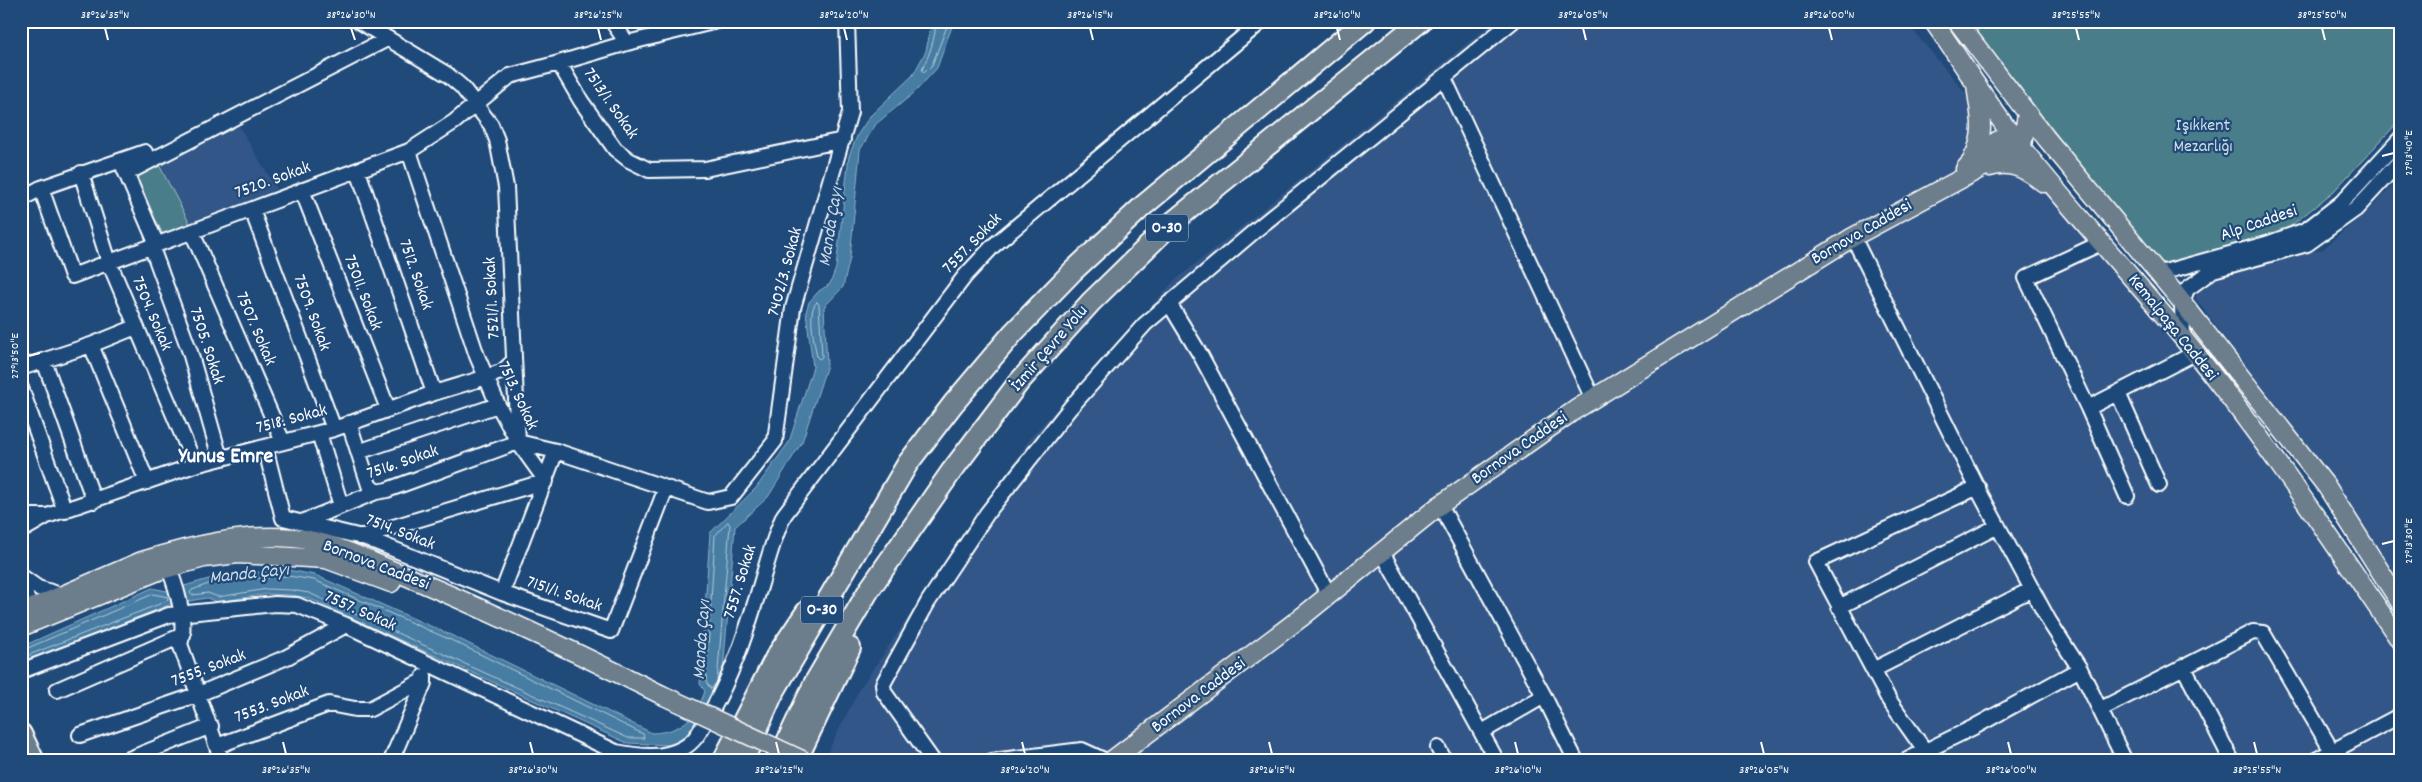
<svg xmlns="http://www.w3.org/2000/svg" width="2422" height="782" font-family="Dekko,sans-serif">
	<style>
		.built { fill: #305787 }
		.green { fill: #4a7d8a; stroke: #a4bec4 }
		.water { fill: #467ca3; stroke: #90b0c8 }
		.lines { fill: none; stroke-linecap: round; stroke-linejoin: round }
		.shore { stroke: #b5cbda; stroke-width: 1 }
		.minor-casing { stroke: #fff; stroke-width: 18 }
		.major-casing { stroke: #fff; stroke-width: 21 }
		.highway-casing { stroke: #fff; stroke-width: 24 }
		.minor { stroke: #1f4a7a; stroke-width: 14 }
		.major { stroke: #6c7d8c; stroke-width: 18 }
		.highway { stroke: #6c7d8c; stroke-width: 20 }
		.major-bridge-casing { stroke: #fff; stroke-width: 21; stroke-linecap: butt }
		.major-bridge { stroke: #6c7d8c; stroke-width: 18 }
		.ticks { fill: none; stroke: #fff; stroke-width: 2 }
		.labels { text-anchor: middle; dominant-baseline: central; stroke-width: 4.5; stroke-linejoin: round; paint-order: stroke }
		.shield { fill: #1f4a7a; stroke: #bcc9d7; stroke-width: 1 }
		.shield-label { font-size: 16px; font-weight: bold; fill: #fff }
		.street-label { font-size: 18px; fill: #fff; stroke: #1f4a7a }
		.park-label { font-size: 18px; fill: #d2dee2; stroke: #1f4a7a }
		.water-label { font-size: 19px; font-style: italic; fill: #d1dee8; stroke: #1f4a7a }
		.district-label { font-size: 22px; font-weight: bold; fill: #fff; stroke: #1f4a7a }
		.neatline { fill: none; stroke: #fff; stroke-width: 2 }
		.ticks-label { font-size: 12px; text-anchor: middle; fill: #fff }
	</style>
	<rect width="100%" height="100%" fill="#1f4a7a"/>
	<filter id="ink" filterUnits="userSpaceOnUse"><feTurbulence type="fractalNoise" baseFrequency=".02" numOctaves="2"/><feDisplacementMap in="SourceGraphic" scale="10" xChannelSelector="R" yChannelSelector="G"/><feConvolveMatrix kernelMatrix="1 2 1 2 8 2 1 2 1" color-interpolation-filters="sRGB"/></filter>
	<g filter="url(#ink)">
		<!-- built -->
		<path class="built" d="M 1495,21 L 1905,21 L 2161,325 L 2251,437 L 2335,557 L 2401,663 L 2401,761 L 823,761 L 860,688 L 1032,436 L 1173,282 Z
			M 237,123 L 277,189 L 190,224 L 158,163 Z
			M 2401,177 L 2401,584 L 2361,524 L 2196,299 L 2196,296 L 2202,286 L 2214,280 L 2268,258 L 2322,250 L 2377,202 Z"/>
		<!-- green -->
		<path class="green" d="M 1982,21 L 2401,21 L 2401,119 L 2334,191 L 2281,234 L 2159,267 L 1975,29 Z
			M 158,163 L 190,224 L 163,234 L 134,179 Z"/>
		<!-- water -->
		<path class="water" d="M 932,21 L 954,21 L 937,68 L 915,92 L 876,124 L 860,150 L 850,258 L 843,287 L 824,307 L 827,365 L 802,442 L 768,497 L 735,527 L 722,684 L 695,734 L 683,741 L 670,745 L 627,743 L 308,598 L 291,595 L 267,594 L 217,602 L 207,598 L 171,604 L 21,664 L 21,647 L 152,588 L 167,591 L 212,578 L 260,572 L 288,570 L 315,575 L 453,636 L 652,733 C 681,732 696,718 705,691 L 700,684 L 710,533 L 756,488 L 789,442 L 813,367 L 806,312 L 809,302 L 819,291 L 830,284 L 836,268 L 849,156 L 858,134 L 870,116 L 913,75 L 926,51 Z"/>
		<g class="lines">
			<!-- shore -->
			<path class="shore" d="M 936,21 C 935,40 930,53 922,70 L 924,73 L 932,65 L 949,21
				M 817,302 L 819,305 L 822,357 L 819,359 L 817,357 C 815,345 806,310 817,302 Z
				M 728,522 L 730,525 L 717,682 L 711,689 L 706,682 L 715,536 Z
				M 288,576 L 314,580 L 451,640 L 643,734 L 644,738 L 628,738 L 309,593 L 291,590 L 267,589 L 218,597 L 208,593 L 192,595 L 190,593 L 192,590 L 214,582 Z
				M 21,651 L 153,594 L 168,597 L 167,601 L 21,658"/>
			<defs>
				<path id="minor" d="M 359,21 L 448,75 L 462,87 L 491,125 L 497,140 L 506,187 L 518,442 L 556,451 L 708,502 L 731,497 L 775,441 L 793,308 L 850,112 L 847,21
					M 612,21 L 627,43
					M 559,63 L 627,43 L 717,21
					M 1444,78 L 1593,399
					M 123,166 L 157,245
					M 358,171 L 434,393
					M 81,173 L 109,262 L 195,465
					M 127,173 L 387,39
					M 41,188 L 72,276 L 409,151 L 454,122 L 510,76 L 559,63 L 581,101 L 615,149 L 629,160 L 649,170 L 705,169 L 843,140
					M 302,190 L 388,409
					M 21,199 L 41,188 L 145,152
					M 252,210 L 334,429
					M 192,232 L 283,442
					M 1853,237 L 1981,495 L 2049,621 L 2080,669 L 2125,761
					M 152,248 L 190,352 L 220,458
					M 2157,274 L 2266,244 L 2306,230 L 2341,203 L 2401,138
					M 1169,303 L 1201,356 L 1329,595
					M 2183,338 L 2182,302 L 2187,289 L 2213,270 L 2307,244 L 2356,209 L 2401,160
					M 91,345 L 147,482
					M 44,361 L 94,501
					M 21,368 L 91,345 L 136,327
					M 21,388 L 65,511
					M 2118,393 L 2159,485
					M 2088,408 L 2026,278 L 2101,243
					M 349,423 L 369,485 L 376,492
					M 319,433 L 341,506
					M 265,447 L 283,518 L 366,538 L 502,593
					M 556,451 L 502,593 L 611,631 L 666,488
					M 358,452 L 498,405
					M 2127,496 L 2088,408 L 2195,353
					M 1440,505 L 1544,696 L 1576,761
					M 21,516 L 47,516
					M 302,522 L 376,492 L 387,490 L 518,442
					M 21,531 L 47,516 L 195,465 L 334,429 L 434,393 L 487,377 L 503,371 L 514,361
					M 360,537 L 546,481 L 518,442 L 498,405 L 477,356 L 409,151
					M 1382,552 L 1497,761
					M 165,560 C 175,581 188,621 180,644 L 222,761
					M 21,576 L 38,588 L 61,595
					M 21,582 L 31,609 L 28,619
					M 1839,607 L 1998,526
					M 2183,666 L 2232,761
					M 1873,670 L 2032,589
					M 21,671 L 169,615 L 275,604 L 297,605 L 346,625 L 616,752 C 638,756 662,760 683,748 C 697,741 703,725 711,712 C 731,676 743,642 755,603 C 765,573 771,543 784,515 L 965,276 L 993,246 L 1262,21
					M 57,690 L 183,635
					M 2101,709 L 2253,632 L 2263,633 L 2332,751
					M 1482,732 L 1544,696
					M 80,735 L 199,694 L 287,657 L 346,625
					M 217,746 L 329,704 L 355,709 L 370,709 L 424,680
					M 1438,748 L 1445,761
					M 1925,751 L 1889,700 L 1816,562 L 1978,487
					M 124,761 L 211,726
					M 391,761 L 424,683 L 424,676
					M 933,761 L 884,692 L 883,684 L 928,602 L 988,512 L 1070,408 L 1145,324 L 1257,229 L 1513,21
					M 992,761 L 1082,750 L 1106,761
					M 1905,761 L 1974,727 L 2080,669
					M 2314,761 L 2401,715"/>
				<path id="major" d="M 1933,21 C 1959,58 1984,98 2011,134 C 2065,204 2126,269 2182,337 C 2262,434 2331,539 2401,642
					M 1957,21 L 2046,138 L 2182,302 L 2327,487 L 2401,604
					M 1973,158 C 1987,131 1979,113 1976,84
					M 1990,167 C 2011,160 2027,170 2044,183
					M 1965,169 C 1977,154 2002,133 2021,133
					M 21,613 L 142,561 C 190,546 243,533 294,538 C 331,541 367,560 401,574 C 489,611 576,652 662,695
					M 21,627 L 161,570 L 204,558 L 238,554 L 326,559 L 391,583
					M 1111,761 L 1303,616 L 1440,505 L 1575,410 L 1853,237 L 2022,146 L 2027,114"/>
				<path id="highway" d="M 21,734 L 34,761
					M 723,761 L 776,657 L 807,611
					M 743,761 L 772,695 L 908,463 L 953,404 L 1013,333 L 1073,271 L 1143,206 L 1365,21
					M 778,761 L 815,682 L 869,590 L 951,472 L 1019,382 L 1091,302 L 1173,222 L 1421,21
					M 796,761 L 850,648"/>
			</defs>
			<!-- minor casing -->
			<use href="#minor" class="minor-casing"/>
			<!-- major casing -->
			<use href="#major" class="major-casing"/>
			<!-- highway casing -->
			<use href="#highway" class="highway-casing"/>
			<!-- minor -->
			<use href="#minor" class="minor"/>
			<!-- major -->
			<use href="#major" class="major"/>
			<!-- highway -->
			<use href="#highway" class="highway"/>
			<defs>
				<path id="major-bridge" d="M 662,695 L 804,761"/>
			</defs>
			<!-- major-bridge casing -->
			<use href="#major-bridge" class="major-bridge-casing"/>
			<!-- major-bridge -->
			<use href="#major-bridge" class="major-bridge"/>
		</g>
	</g>
	<!-- ticks -->
	<path class="ticks" d="M 105,28 L 108,40M 351,28 L 355,40M 598,28 L 601,40M 844,28 L 847,40M 1090,28 L 1093,40M 1337,28 L 1340,40M 1583,28 L 1586,40M 1829,28 L 1832,40M 2076,28 L 2079,40M 2322,28 L 2325,40M 2382,156 L 2394,153M 28,356 L 40,353M 2382,544 L 2394,541M 283,742 L 286,754M 530,742 L 533,754M 776,742 L 779,754M 1022,742 L 1025,754M 1269,742 L 1272,754M 1515,742 L 1518,754M 1761,742 L 1764,754M 2008,742 L 2011,754M 2254,742 L 2257,754"/>
	<g class="labels">
		<!-- shield labels -->
		<g class="shield">
			<rect x="1146" y="214.5" width="42" height="27" rx="4"/>
			<rect x="801" y="596.5" width="42" height="27" rx="4"/>
		</g>
		<g class="shield-label">
			<text x="1167" y="228">O-30</text>
			<text x="822" y="610">O-30</text>
		</g>
		<!-- street labels -->
		<g class="street-label">
			<text transform="translate(610 104) rotate(55)">7513/1. Sokak</text>
			<text transform="translate(273 181) rotate(-20)">7520. Sokak</text>
			<text transform="translate(2259 224) rotate(-19)">Alp Caddesi</text>
			<text transform="translate(1862 233) rotate(-30)">Bornova Caddesi</text>
			<text transform="translate(973 244) rotate(-46)">7557. Sokak</text>
			<text transform="translate(786 272) rotate(-75)">7402/3. Sokak</text>
			<text transform="translate(415 275) rotate(71)">7512. Sokak</text>
			<text transform="translate(362 293) rotate(69)">75011. Sokak</text>
			<text transform="translate(493 298) rotate(-93)">7521/1. Sokak</text>
			<text transform="translate(311 313) rotate(70)">7509. Sokak</text>
			<text transform="translate(151 314) rotate(67)">7504. Sokak</text>
			<text transform="translate(2172 328) rotate(51)">Kemalpaşa Caddesi</text>
			<text transform="translate(255 329) rotate(67)">7507. Sokak</text>
			<text transform="translate(206 346) rotate(72)">7505. Sokak</text>
			<text transform="translate(1050 349) rotate(-49)">İzmir Çevre Yolu</text>
			<text transform="translate(517 396) rotate(65)">7513. Sokak</text>
			<text transform="translate(292 420) rotate(-15)">7518. Sokak</text>
			<text transform="translate(1520 449) rotate(-35)">Bornova Caddesi</text>
			<text transform="translate(403 463) rotate(-19)">7516. Sokak</text>
			<text transform="translate(400 533) rotate(21)">7514. Sokak</text>
			<text transform="translate(376 566) rotate(21)">Bornova Caddesi</text>
			<text transform="translate(741 582) rotate(-73)">7557. Sokak</text>
			<text transform="translate(564 595) rotate(19)">7151/1. Sokak</text>
			<text transform="translate(360 612) rotate(24)">7557. Sokak</text>
			<text transform="translate(209 669) rotate(-21)">7555. Sokak</text>
			<text transform="translate(1199 696) rotate(-37)">Bornova Caddesi</text>
			<text transform="translate(272 705) rotate(-21)">7553. Sokak</text>
		</g>
		<!-- park labels -->
		<g class="park-label">
			<text x="2203" y="126">Işıkkent<tspan x="2203" dy="21">Mezarlığı</tspan></text>
		</g>
		<!-- water labels -->
		<g class="water-label">
			<text transform="translate(832 227) rotate(-81)">Manda Çayı</text>
			<text transform="translate(249 575) rotate(-6)">Manda Çayı</text>
			<text transform="translate(703 640) rotate(-86)">Manda Çayı</text>
		</g>
		<!-- district labels -->
		<g class="district-label">
			<text x="226" y="457">Yunus Emre</text>
		</g>
	</g>
	<!-- margin -->
	<rect width="2422" height="782" fill="none" stroke="#1f4a7a" stroke-width="55"/>
	<rect x="28" y="28" width="2366" height="726" class="neatline"/>
	<g class="ticks-label">
		<text x="105" y="18">38°26'35"N</text>
		<text x="351" y="18">38°26'30"N</text>
		<text x="598" y="18">38°26'25"N</text>
		<text x="844" y="18">38°26'20"N</text>
		<text x="1090" y="18">38°26'15"N</text>
		<text x="1337" y="18">38°26'10"N</text>
		<text x="1583" y="18">38°26'05"N</text>
		<text x="1829" y="18">38°26'00"N</text>
		<text x="2076" y="18">38°25'55"N</text>
		<text x="2322" y="18">38°25'50"N</text>
		<text transform="translate(2408 153) rotate(-90)" y="4">27°13'40"E</text>
		<text transform="translate(14 356) rotate(-90)" y="4">27°13'50"E</text>
		<text transform="translate(2408 541) rotate(-90)" y="4">27°13'30"E</text>
		<text x="286" y="773">38°26'35"N</text>
		<text x="533" y="773">38°26'30"N</text>
		<text x="779" y="773">38°26'25"N</text>
		<text x="1025" y="773">38°26'20"N</text>
		<text x="1272" y="773">38°26'15"N</text>
		<text x="1518" y="773">38°26'10"N</text>
		<text x="1764" y="773">38°26'05"N</text>
		<text x="2011" y="773">38°26'00"N</text>
		<text x="2257" y="773">38°25'55"N</text>
	</g>
</svg>
